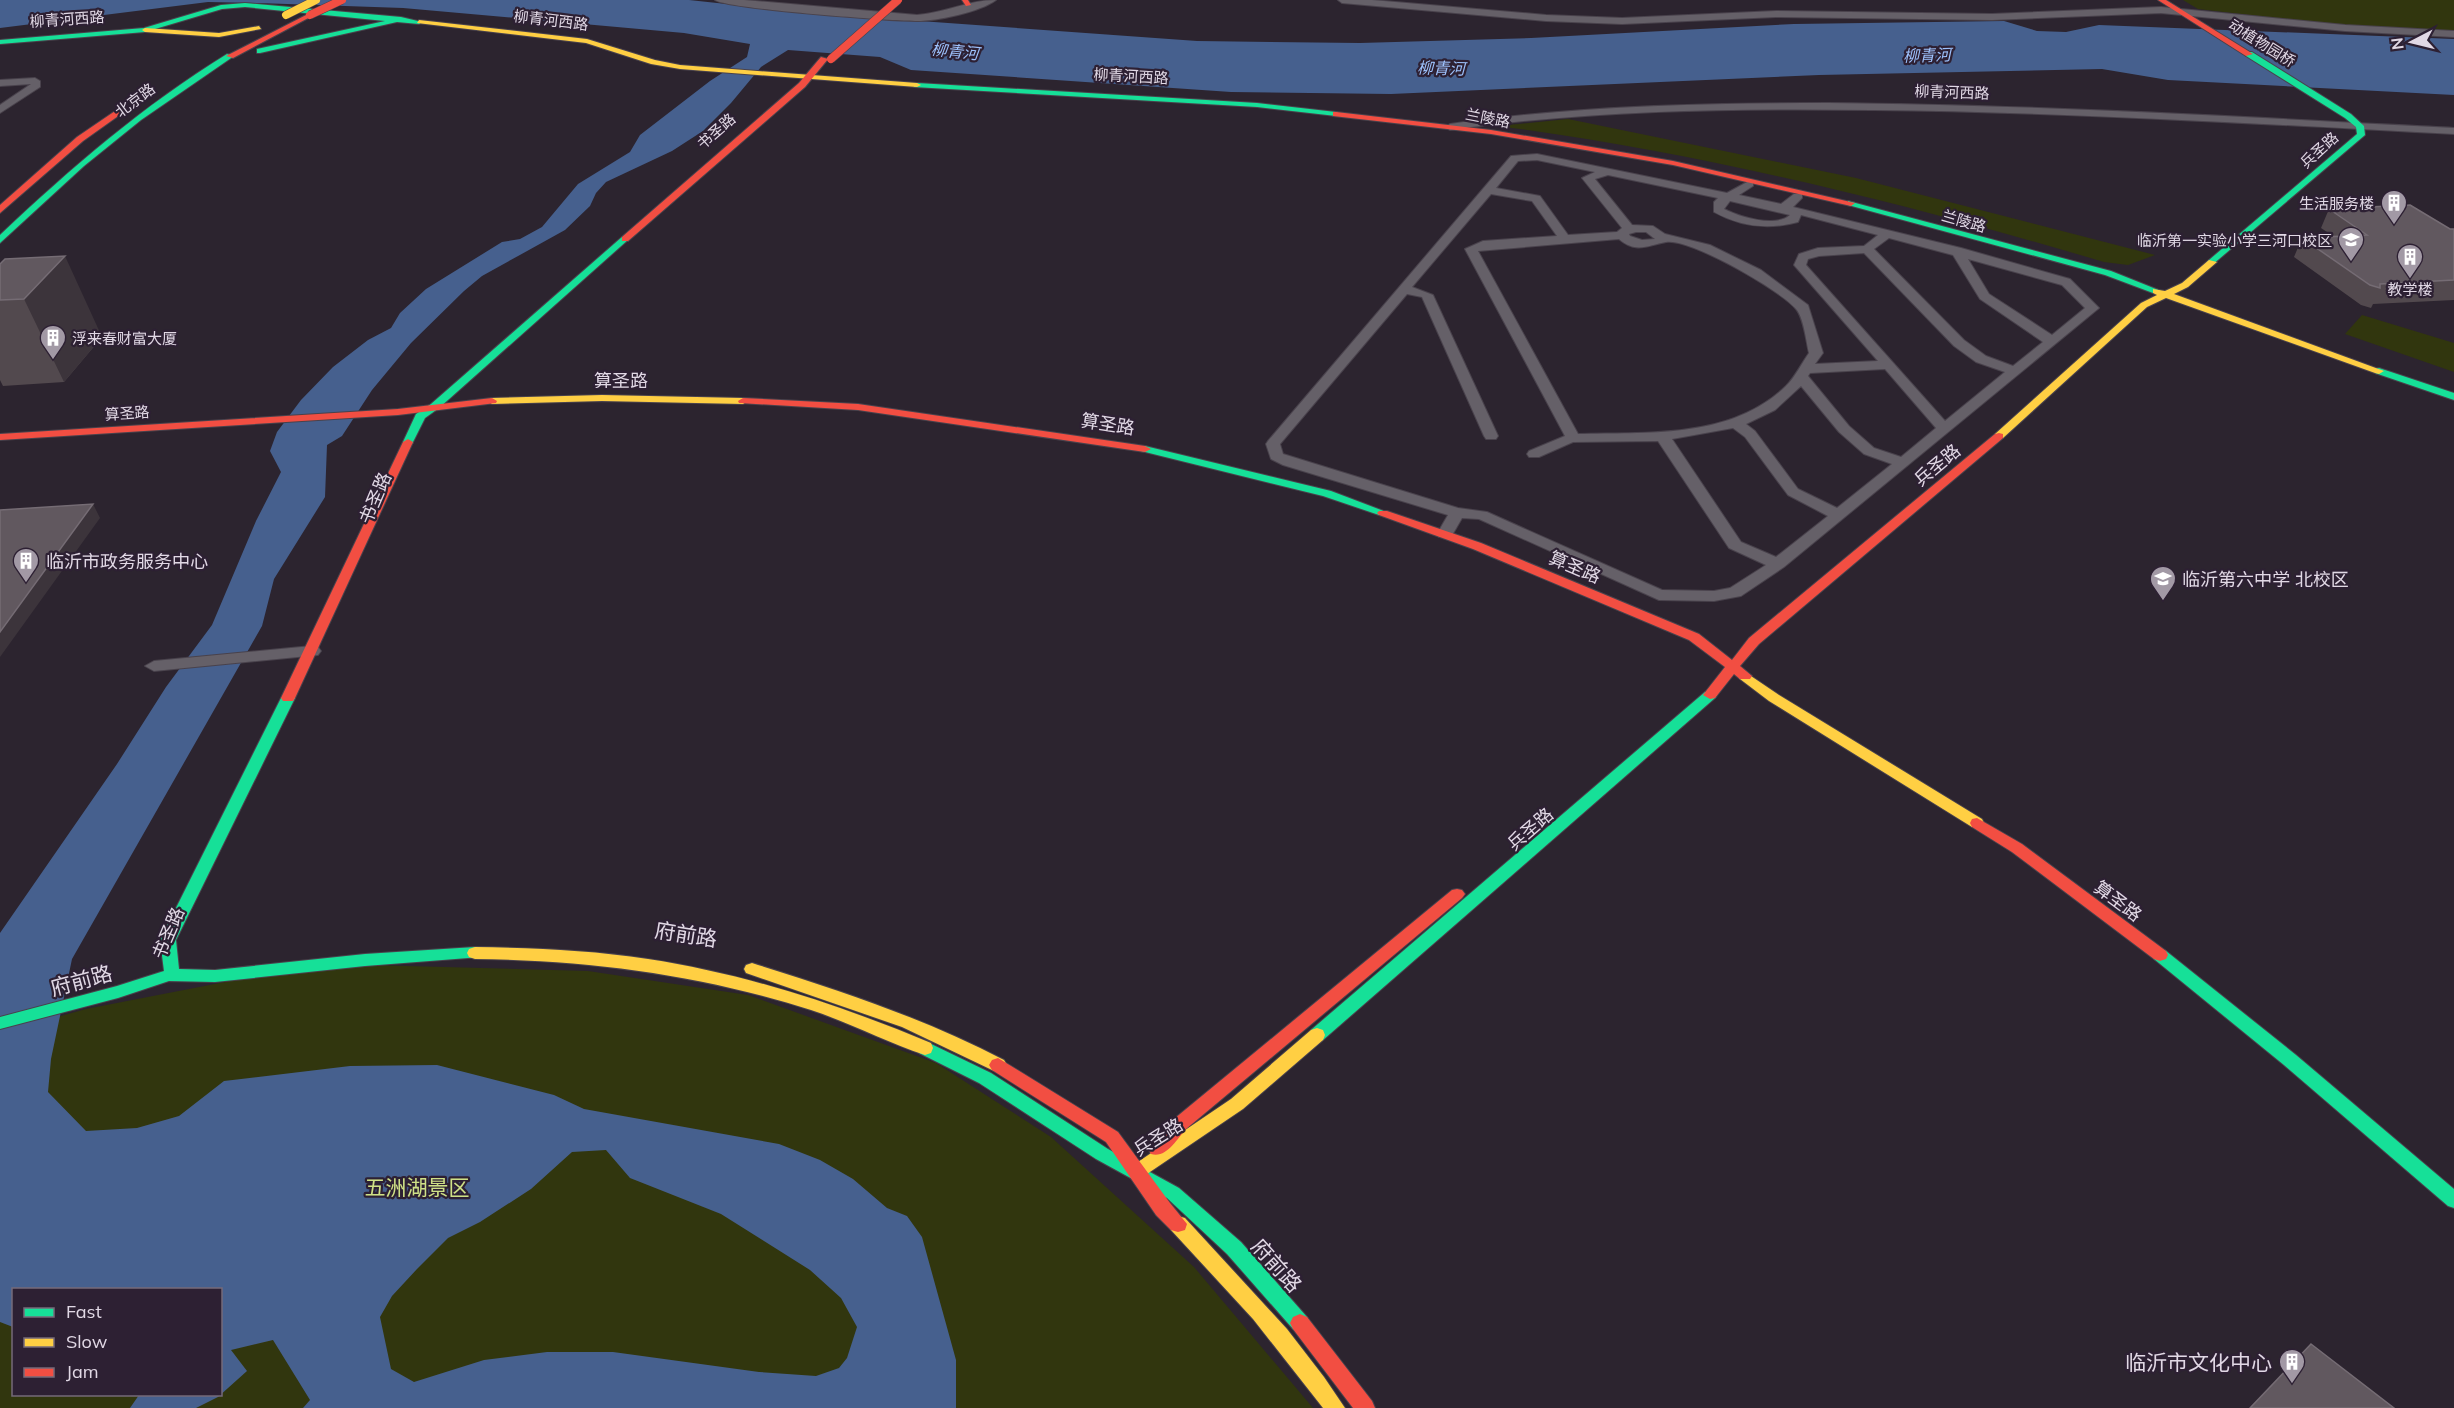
<svg xmlns="http://www.w3.org/2000/svg" width="2454" height="1408" font-family="Mulish,'Noto Sans SC',sans-serif">
	<style>
		.green { fill: #31360e; fill-rule: evenodd }
		.water { fill: #46608e; fill-rule: evenodd }
		.lines { fill: none; stroke-linecap: round; stroke-linejoin: round }
		.street-casing { stroke: #49424c; stroke-width: 2 }
		.fast-casing { stroke: #49424c; stroke-width: 2 }
		.slow-casing { stroke: #49424c; stroke-width: 2 }
		.jam-casing { stroke: #49424c; stroke-width: 2 }
		.street { fill: #656068; fill-rule: evenodd }
		.fast { fill: #16e098; fill-rule: evenodd }
		.slow { fill: #ffcf43; fill-rule: evenodd }
		.jam { fill: #f24e42; fill-rule: evenodd }
		.slow-bridge-casing { stroke: #49424c; stroke-width: 9; stroke-linecap: butt }
		.jam-bridge-casing { stroke: #49424c; stroke-width: 9; stroke-linecap: butt }
		.slow-bridge { stroke: #ffcf43; stroke-width: 8 }
		.jam-bridge { stroke: #f24e42; stroke-width: 8 }
		.wall { fill: #52494e }
		.shaded-wall { fill: #3c343b }
		.building { fill: #61585f; stroke: #756c74; stroke-width: 1.5 }
		.labels { text-anchor: middle; dominant-baseline: central; stroke-width: 4.5; stroke-linejoin: round; paint-order: stroke }
		.far-street-label { font-size: 15px; fill: #e1d8e5; stroke: #2d2033 }
		.far-poi-label { font-size: 15px; fill: #e1d8e5; stroke: #2d2033; text-anchor: end }
		.far-water-label { font-size: 16px; font-style: italic; fill: #9ec2fd; stroke: #2d2033 }
		.street-label { font-size: 18px; fill: #e1d8e5; stroke: #2d2033 }
		.poi-label { font-size: 18px; fill: #e1d8e5; stroke: #2d2033; text-anchor: start }
		.near-street-label { font-size: 21px; fill: #e1d8e5; stroke: #2d2033 }
		.near-park-label { font-size: 21px; fill: #cfe187; stroke: #2d2033 }
		.near-poi-label { font-size: 21px; fill: #e1d8e5; stroke: #2d2033; text-anchor: end }
	</style>
	<rect width="100%" height="100%" fill="#2c242f"/>
	<!-- green -->
	<path class="green" d="M 2183,0 L 2454,0 L 2454,33 L 2336,25 L 2198,9 Z
		M 1568,119 L 1856,178 L 2155,255 L 2128,265 L 2104,262 C 1905,203 1703,153 1498,126 Z
		M 2362,315 L 2454,343 L 2454,372 L 2345,334 Z
		M 369,965 L 588,971 L 748,995 L 936,1063 L 1051,1137 L 1194,1267 L 1313,1408 L 0,1408 L 0,1033 L 86,1009 L 256,976 ZM 14,1290 L 220,1290 L 220,1394 L 14,1394 Z"/>
	<!-- water -->
	<path class="water" d="M 0,0 L 689,0 L 822,14 L 1197,41 L 1360,43 L 1531,38 L 1794,24 L 2004,21 L 2037,31 L 2066,32 L 2099,25 L 2454,39 L 2454,95 L 2168,80 L 2102,69 L 1819,75 L 1391,94 L 1231,92 L 911,70 L 880,57 L 788,50 L 761,67 L 731,103 L 703,131 L 672,151 L 606,182 L 596,193 L 590,206 L 565,230 L 482,276 L 464,291 L 411,343 L 372,390 L 342,436 L 327,445 L 325,497 L 274,579 L 262,626 L 72,959 L 51,1059 L 48,1092 L 86,1131 L 137,1128 L 179,1116 L 224,1081 L 350,1066 L 437,1065 L 554,1095 L 584,1109 L 779,1144 L 820,1160 L 853,1179 L 887,1208 L 907,1216 L 922,1237 L 956,1360 L 956,1408 L 303,1408 L 310,1400 L 273,1340 L 231,1350 L 247,1371 L 218,1397 L 196,1408 L 130,1408 L 139,1395 L 220,1394 L 220,1290 L 14,1290 L 13,1327 L 0,1322 L 0,933 L 117,764 L 166,687 L 212,625 L 256,521 L 281,472 L 270,451 L 277,432 L 301,400 L 333,367 L 368,340 L 391,328 L 400,313 L 426,289 L 502,242 L 520,239 L 542,227 L 578,184 L 630,152 L 640,135 L 710,81 L 747,57 L 750,44 L 684,33 L 403,8 L 258,3 L 208,2 L 0,28 ZM 606,1150 L 630,1178 L 721,1214 L 810,1270 L 841,1298 L 857,1327 L 847,1358 L 839,1368 L 816,1376 L 759,1372 L 613,1352 L 547,1352 L 484,1360 L 414,1382 L 391,1369 L 380,1317 L 392,1296 L 417,1269 L 448,1238 L 480,1222 L 531,1189 L 572,1152 Z"/>
	<g class="lines">
		<defs>
			<path id="street" d="M 715,0 L 744,0 L 917,15 C 944,13 969,0 996,0 C 980,12 937,21 917,21 C 891,21 728,9 715,0 Z
				M 1338,0 L 1372,0 L 1546,15 L 1622,18 L 1776,11 L 1992,14 L 2161,7 L 2345,25 L 2454,31 L 2454,37 L 2345,31 L 2161,13 L 1992,20 L 1776,17 L 1622,24 L 1546,21 L 1342,3 Z
				M 35,78 L 40,81 L 40,87 L 0,113 L 0,105 L 31,84 L 0,86 L 0,80 Z
				M 1828,103 C 2037,105 2245,117 2454,128 L 2454,134 C 2261,124 2067,112 1873,110 C 1732,108 1590,110 1450,130 L 1445,127 L 1450,124 C 1576,106 1701,103 1828,103 Z
				M 1537,154 L 1727,193 L 1749,181 L 1753,182 L 1753,186 L 1739,195 L 1781,204 L 1794,194 L 1802,194 L 1802,198 L 1793,207 L 1961,248 L 2070,279 L 2099,308 L 1784,567 L 1741,596 L 1714,601 L 1659,600 L 1479,519 L 1462,518 L 1451,537 L 1439,537 L 1437,534 L 1448,515 L 1283,465 L 1271,459 L 1266,444 L 1268,441 L 1511,156 ZM 1537,160 L 1595,172 L 1582,178 L 1622,228 L 1617,232 L 1568,235 L 1540,196 L 1496,188 L 1518,161 ZM 1608,175 L 1718,198 L 1714,202 L 1714,212 C 1741,227 1769,230 1798,222 L 1801,215 L 1878,235 L 1864,246 L 1818,248 L 1799,254 L 1794,265 L 1878,361 L 1815,364 L 1823,353 L 1808,305 L 1761,270 L 1710,245 L 1665,234 L 1653,226 L 1632,225 L 1595,179 ZM 1491,194 L 1532,201 L 1557,236 L 1483,241 L 1465,249 L 1565,436 L 1529,451 L 1527,454 L 1529,457 L 1539,457 L 1573,442 L 1658,441 L 1729,548 L 1766,565 L 1730,588 L 1714,591 L 1662,590 L 1487,512 L 1458,508 L 1283,454 L 1280,444 L 1407,294 L 1422,297 L 1484,436 L 1486,439 L 1496,439 L 1498,436 L 1433,295 L 1412,287 ZM 1730,201 L 1790,215 C 1775,228 1740,217 1724,209 ZM 1636,232 L 1646,232 L 1655,239 L 1642,240 L 1630,236 L 1629,234 ZM 1889,238 L 1953,255 L 1980,299 L 2043,342 L 2013,366 L 1986,356 L 1964,340 L 1874,249 ZM 1619,239 C 1636,254 1649,245 1666,242 C 1690,238 1780,290 1796,309 C 1804,318 1806,341 1809,353 C 1801,364 1796,376 1786,386 C 1731,439 1649,432 1578,434 L 1478,251 ZM 1864,253 L 1954,346 L 1976,362 L 2005,372 L 1945,421 L 1806,265 L 1808,259 L 1819,256 ZM 1968,259 L 2062,285 L 2085,308 L 2052,335 L 1989,294 ZM 1885,369 L 1936,428 L 1901,457 L 1874,448 L 1849,426 L 1808,376 L 1810,373 ZM 1801,386 L 1839,432 L 1864,454 L 1892,464 L 1837,508 L 1798,489 L 1755,431 L 1746,424 L 1775,410 ZM 1733,428 L 1745,437 L 1788,495 L 1828,516 L 1776,557 L 1741,542 L 1672,439 Z
				M 312,646 L 318,647 L 321,651 L 318,655 L 154,671 L 145,666 L 154,661 Z"/>
			<path id="fast" d="M 245,3 L 401,17 L 422,22 L 419,24 L 397,22 L 260,53 L 257,53 L 257,49 L 385,21 L 245,7 L 222,9 L 145,32 L 0,44 L 0,40 L 144,28 L 221,5 Z
				M 2246,52 L 2252,52 L 2351,114 L 2364,126 L 2365,135 L 2212,265 L 2207,262 L 2209,260 L 2357,134 L 2356,127 L 2345,118 L 2246,56 Z
				M 227,54 L 234,56 L 141,120 L 84,166 L 0,243 L 0,235 C 71,168 144,105 227,54 Z
				M 917,83 L 1257,103 L 1336,112 L 1340,114 L 1336,116 L 1257,107 L 914,87 L 914,83 Z
				M 1848,201 L 2111,271 L 2161,291 L 2153,293 L 2105,275 L 1848,205 Z
				M 622,237 L 629,239 L 439,408 L 425,418 L 412,444 L 404,444 L 403,442 L 416,414 L 431,404 Z
				M 2379,368 L 2454,393 L 2454,400 L 2375,373 L 2375,369 Z
				M 1145,446 L 1331,491 L 1389,513 L 1387,515 L 1379,515 L 1323,496 L 1141,451 L 1141,447 Z
				M 1710,691 L 1715,692 L 1717,695 L 1715,698 L 1323,1040 L 1317,1042 L 1311,1040 L 1309,1035 L 1311,1030 L 1705,692 Z
				M 288,694 L 295,698 L 176,940 L 179,969 L 215,970 L 365,954 L 475,947 L 481,949 L 483,953 L 481,957 L 365,966 L 215,982 L 169,981 L 118,998 L 0,1029 L 0,1017 L 117,986 L 164,971 L 160,940 L 281,698 Z
				M 2160,949 L 2166,951 L 2296,1055 L 2454,1189 L 2454,1208 L 2448,1206 L 2284,1065 L 2154,959 L 2152,955 L 2154,951 Z
				M 925,1041 L 991,1073 L 1108,1149 L 1179,1188 L 1241,1242 L 1307,1317 L 1310,1323 L 1307,1329 L 1300,1332 L 1293,1329 L 1227,1254 L 1167,1198 L 1096,1159 L 979,1083 L 919,1053 L 917,1048 L 919,1043 Z"/>
			<path id="slow" d="M 419,20 L 587,39 L 655,60 L 680,65 L 917,83 L 921,85 L 917,87 L 680,69 L 651,64 L 586,43 L 417,23 Z
				M 259,26 L 261,29 L 219,37 L 145,32 L 142,30 L 145,28 L 219,33 Z
				M 2209,260 L 2217,262 L 2188,287 L 2174,294 L 2384,371 L 2379,374 L 2375,373 L 2166,298 L 2147,307 L 2003,438 L 1995,438 L 1995,434 L 2141,303 L 2157,295 L 2153,293 L 2153,289 L 2165,291 L 2182,283 Z
				M 602,395 L 743,398 L 748,401 L 743,404 L 602,401 L 492,404 L 487,401 L 492,398 Z
				M 1745,672 L 1779,695 L 1982,819 L 1984,823 L 1982,827 L 1972,827 L 1769,701 L 1740,679 L 1738,676 L 1740,673 Z
				M 475,947 C 533,948 590,950 648,959 C 746,974 840,1005 931,1043 L 933,1048 L 931,1053 L 925,1055 C 886,1042 850,1023 811,1010 C 701,975 590,960 475,959 L 469,957 L 467,953 L 469,949 Z
				M 752,963 C 838,990 924,1018 1004,1060 L 1007,1065 L 1004,1070 L 998,1072 L 992,1070 L 902,1027 L 746,973 L 744,969 L 746,965 Z
				M 1317,1028 L 1323,1030 L 1325,1035 L 1323,1040 L 1243,1109 L 1144,1176 L 1138,1179 L 1132,1176 L 1129,1171 L 1132,1166 L 1231,1099 L 1311,1030 Z
				M 1178,1216 L 1185,1218 L 1287,1329 L 1324,1377 L 1345,1408 L 1323,1408 L 1253,1319 L 1171,1230 L 1169,1224 L 1171,1218 Z"/>
			<path id="jam" d="M 962,0 L 968,0 L 971,5 L 966,6 Z
				M 2158,0 L 2166,0 L 2253,54 L 2246,56 Z
				M 310,13 L 312,16 L 233,58 L 226,56 Z
				M 821,57 L 828,59 L 805,87 L 628,241 L 622,241 L 622,237 L 799,83 Z
				M 121,107 L 128,109 L 83,141 L 0,213 L 0,205 L 77,137 Z
				M 1336,112 L 1491,130 L 1673,161 L 1855,203 L 1851,206 L 1673,165 L 1491,134 L 1333,116 L 1333,112 Z
				M 492,398 L 497,401 L 496,403 L 398,415 L 0,440 L 0,434 L 398,409 Z
				M 743,398 L 858,404 L 1145,446 L 1151,449 L 1145,452 L 858,410 L 739,403 L 738,401 Z
				M 1999,433 L 2003,434 L 2003,438 L 1759,644 L 1740,666 L 1752,676 L 1750,679 L 1740,679 L 1734,674 L 1715,698 L 1710,699 L 1703,695 L 1725,667 L 1689,640 L 1473,549 L 1379,515 L 1377,513 L 1379,511 L 1387,511 L 1481,543 L 1699,634 L 1732,660 L 1749,638 L 1995,434 Z
				M 408,439 L 413,442 L 295,698 L 293,701 L 283,701 L 281,698 L 403,442 Z
				M 1977,818 L 2022,844 L 2166,951 L 2168,955 L 2166,959 L 2160,961 L 2154,959 L 2012,852 L 1972,827 L 1970,823 L 1972,819 Z
				M 1457,889 L 1462,890 L 1465,894 L 1462,898 L 1186,1129 C 1177,1139 1166,1159 1151,1154 L 1148,1149 L 1174,1119 L 1452,890 Z
				M 998,1058 L 1118,1132 L 1170,1203 L 1187,1224 L 1185,1230 L 1178,1232 L 1171,1230 L 1156,1215 L 1106,1142 L 992,1070 L 989,1065 L 992,1060 Z
				M 1300,1314 L 1307,1317 L 1372,1401 L 1375,1408 L 1353,1408 L 1293,1329 L 1290,1323 L 1293,1317 Z"/>
		</defs>
		<!-- street casing -->
		<use href="#street" class="street-casing"/>
		<!-- fast casing -->
		<use href="#fast" class="fast-casing"/>
		<!-- slow casing -->
		<use href="#slow" class="slow-casing"/>
		<!-- jam casing -->
		<use href="#jam" class="jam-casing"/>
		<!-- street -->
		<use href="#street" class="street"/>
		<!-- fast -->
		<use href="#fast" class="fast"/>
		<!-- slow -->
		<use href="#slow" class="slow"/>
		<!-- jam -->
		<use href="#jam" class="jam"/>
		<defs>
			<path id="slow-bridge" d="M 286,15 L 316,0"/>
			<path id="jam-bridge" d="M 310,15 L 342,0
				M 831,59 L 898,0"/>
		</defs>
		<!-- slow-bridge casing -->
		<use href="#slow-bridge" class="slow-bridge-casing"/>
		<!-- jam-bridge casing -->
		<use href="#jam-bridge" class="jam-bridge-casing"/>
		<!-- slow-bridge -->
		<use href="#slow-bridge" class="slow-bridge"/>
		<!-- jam-bridge -->
		<use href="#jam-bridge" class="jam-bridge"/>
	</g>
	<!-- wall -->
	<path class="wall" d="M 2329,209 L 2450,229 L 2454,229 L 2454,300 L 2373,304 L 2371,308 L 2361,305 L 2294,257 L 2302,238 L 2333,236 L 2321,228 Z
		M 0,264 L 102,337 L 64,382 L 3,386 L 0,380 Z"/>
	<!-- shaded-wall -->
	<path class="shaded-wall" d="M 65,256 L 102,337 L 64,382 L 24,299 Z
		M 93,504 L 100,518 L 0,657 L 0,632 Z"/>
	<!-- building -->
	<path class="building" d="M 2410,205 L 2450,229 L 2454,229 L 2454,280 L 2380,284 L 2380,288 L 2370,285 L 2302,238 L 2367,235 L 2329,209 Z
		M 65,256 L 24,299 L 0,300 L 0,264 L 5,259 Z
		M 93,504 L 0,632 L 0,510 Z
		M 2311,1344 L 2394,1408 L 2250,1408 Z"/>
	<!-- icons -->
	<defs>
		<symbol id="building-pin" viewBox="-11 -11 22 30"><path d="M0 17L-7.5 6A9.5 9.5 0 1 1 7.5 6Z" fill="#a299a5" stroke="#2d2033"/><path d="M-4-6H4V6H1V3H-1V6H-4ZM-2.5-4.3h1.7v1.8h-1.7ZM.8-4.3h1.7v1.8H.8ZM-2.5-1h1.7V.8h-1.7ZM.8-1h1.7V.8H.8Z" fill="#fff"/></symbol>
		<symbol id="school-pin" viewBox="-11 -11 22 30"><path d="M0 17L-7.5 6A9.5 9.5 0 1 1 7.5 6Z" fill="#a299a5" stroke="#2d2033"/><path d="M0-5L7-2L0 1L-7-2ZM-4 1L0 2.5L4 1V4Q0 6-4 4Z" fill="#fff"/></symbol>
	</defs>
	<g fill-rule="evenodd">
		<use href="#building-pin" x="2379" y="188" width="30" height="40"/>
		<use href="#school-pin" x="2336" y="225" width="30" height="40"/>
		<use href="#building-pin" x="2395" y="242" width="30" height="40"/>
		<use href="#building-pin" x="38" y="323" width="30" height="40"/>
		<use href="#building-pin" x="11" y="546" width="30" height="40"/>
		<use href="#school-pin" x="2148" y="564" width="30" height="40"/>
		<use href="#building-pin" x="2277" y="1347" width="30" height="40"/>
	</g>
	<g class="labels">
		<!-- far-street labels -->
		<g class="far-street-label">
			<text transform="translate(67 19) rotate(-4)">柳青河西路</text>
			<text transform="translate(551 20) rotate(7)">柳青河西路</text>
			<text transform="translate(2262 43) rotate(32)">动植物园桥</text>
			<text transform="translate(1131 76) rotate(3)">柳青河西路</text>
			<text transform="translate(1952 92) rotate(2)">柳青河西路</text>
			<text transform="translate(135 100) rotate(-37)">北京路</text>
			<text transform="translate(1488 118) rotate(11)">兰陵路</text>
			<text transform="translate(716 131) rotate(-41)">书圣路</text>
			<text transform="translate(2319 150) rotate(-42)">兵圣路</text>
			<text transform="translate(1964 221) rotate(16)">兰陵路</text>
			<text transform="translate(127 413) rotate(-4)">算圣路</text>
		</g>
		<!-- far-poi labels -->
		<g class="far-poi-label">
			<text x="2374" y="203">生活服务楼</text>
			<text x="2332" y="240">临沂第一实验小学三河口校区</text>
			<text x="2410" y="289" text-anchor="middle">教学楼</text>
			<text x="72" y="338" text-anchor="start">浮来春财富大厦</text>
		</g>
		<!-- far-water labels -->
		<g class="far-water-label">
			<text transform="translate(955 51) rotate(6)">柳青河</text>
			<text transform="translate(1927 55) rotate(-2)">柳青河</text>
			<text transform="translate(1441 68) rotate(1)">柳青河</text>
		</g>
		<!-- street labels -->
		<g class="street-label">
			<text x="621" y="380">算圣路</text>
			<text transform="translate(1108 424) rotate(9)">算圣路</text>
			<text transform="translate(1937 465) rotate(-40)">兵圣路</text>
			<text transform="translate(375 498) rotate(-67)">书圣路</text>
			<text transform="translate(1575 567) rotate(23)">算圣路</text>
			<text transform="translate(1530 829) rotate(-41)">兵圣路</text>
			<text transform="translate(2118 901) rotate(37)">算圣路</text>
			<text transform="translate(168 933) rotate(-67)">书圣路</text>
			<text transform="translate(1158 1137) rotate(-32)">兵圣路</text>
		</g>
		<!-- poi labels -->
		<g class="poi-label">
			<text x="46" y="561">临沂市政务服务中心</text>
			<text x="2182" y="579">临沂第六中学 北校区</text>
		</g>
		<!-- near-street labels -->
		<g class="near-street-label">
			<text transform="translate(686 934) rotate(9)">府前路</text>
			<text transform="translate(81 980) rotate(-15)">府前路</text>
			<text transform="translate(1277 1265) rotate(48)">府前路</text>
		</g>
		<!-- near-park labels -->
		<g class="near-park-label">
			<text x="417" y="1187">五洲湖景区</text>
		</g>
		<!-- near-poi labels -->
		<g class="near-poi-label">
			<text x="2272" y="1362">临沂市文化中心</text>
		</g>
	</g>
	<!-- legend -->
	<rect x="12" y="1288" width="210" height="108" fill="#2d2033" stroke="#756a7a" stroke-width="1.5"/>
	<rect x="24" y="1308" width="30" height="9" fill="#16e098" stroke="#756a7a" stroke-width="1.5"/>
	<text x="66" y="1318" font-size="18" fill="#e1d8e5">Fast</text>
	<rect x="24" y="1338" width="30" height="9" fill="#ffcf43" stroke="#756a7a" stroke-width="1.5"/>
	<text x="66" y="1348" font-size="18" fill="#e1d8e5">Slow</text>
	<rect x="24" y="1368" width="30" height="9" fill="#f24e42" stroke="#756a7a" stroke-width="1.5"/>
	<text x="66" y="1378" font-size="18" fill="#e1d8e5">Jam</text>
	<!-- north arrow -->
	<g transform="translate(2412 42) rotate(263)" stroke="#2d2033" stroke-width="4.5" paint-order="stroke">
	<path d="M0-4.5L10 22L0 15L-10 22Z" fill="#e1d8e5"/>
	<text y="-9" font-size="16" font-weight="bold" text-anchor="middle" fill="#e1d8e5">N</text>
	</g>
</svg>
